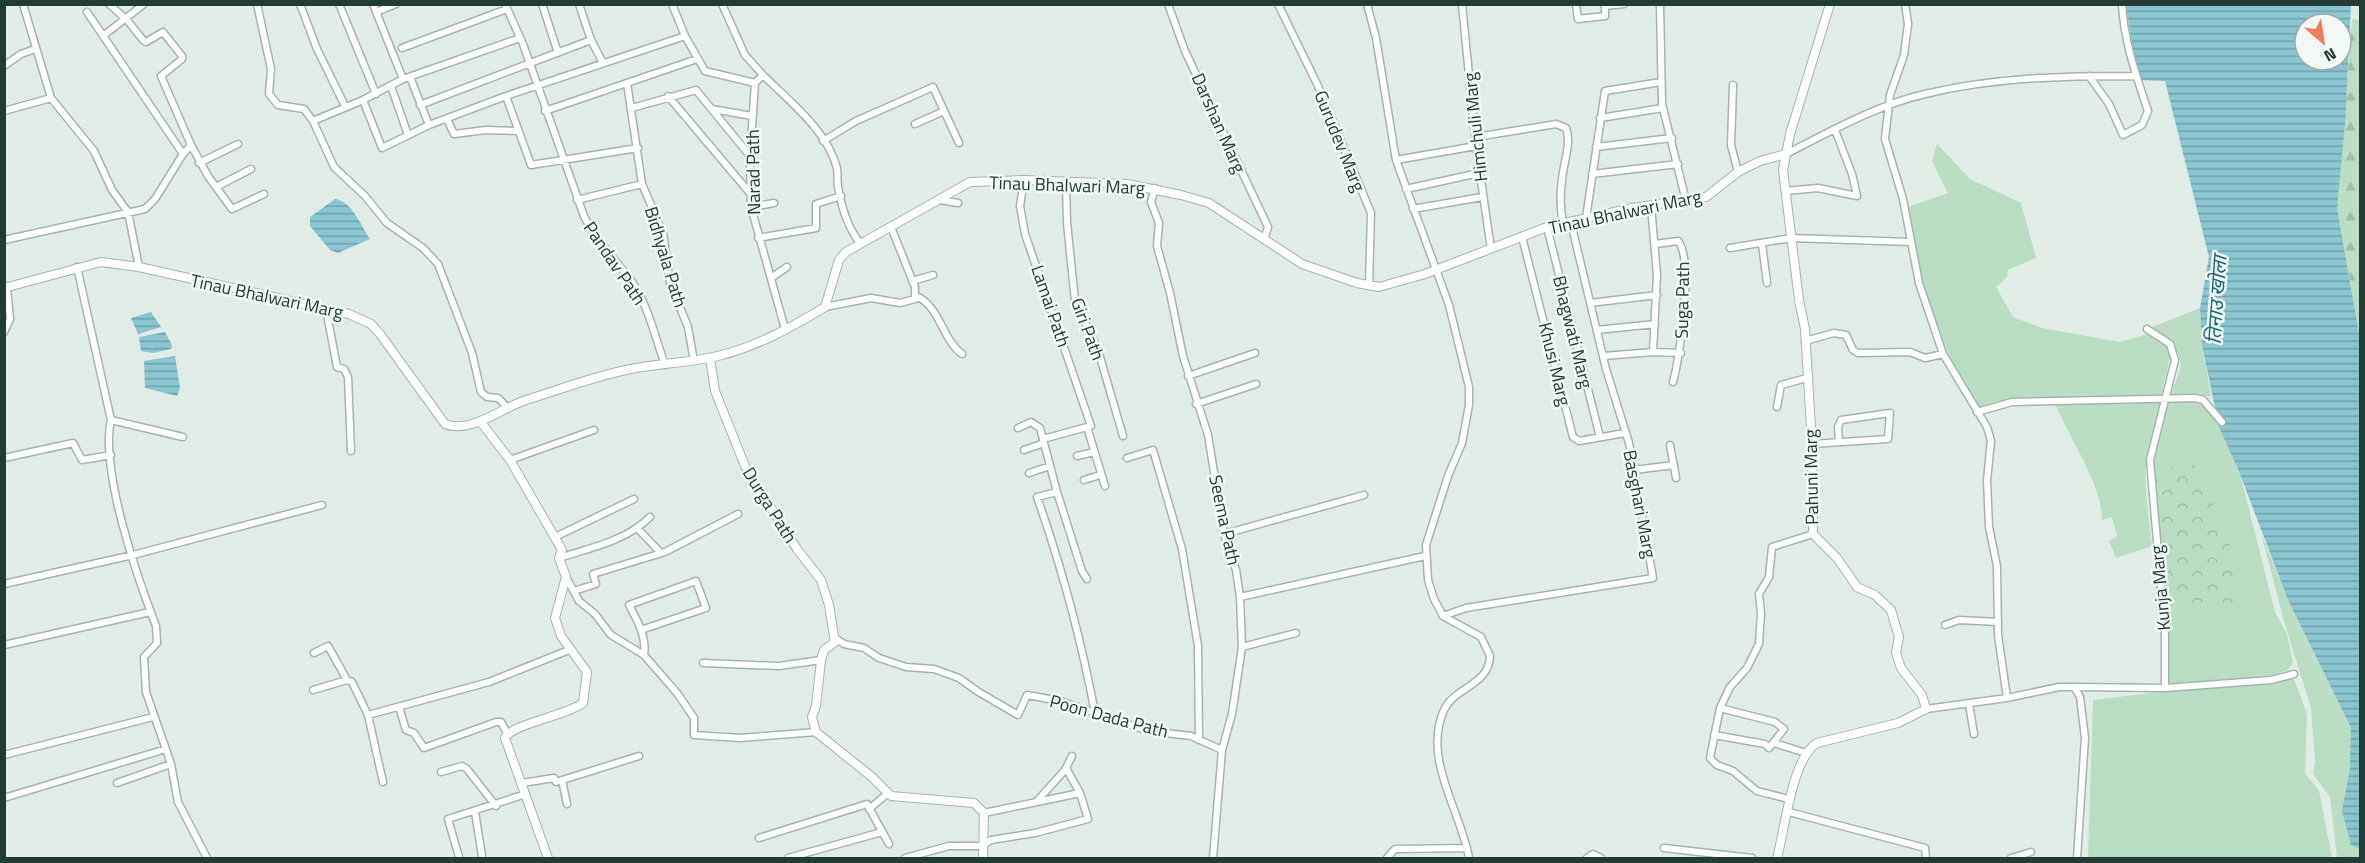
<svg xmlns="http://www.w3.org/2000/svg" width="2365" height="863" font-family="'Titillium Web','Noto Sans Devanagari',sans-serif">
	<style>
		.green { fill: #baddc3 }
		.forest { fill: url(#forest-firs) }
		.park { fill: url(#park-crowns) }
		.water { fill: url(#water-rules); fill-rule: evenodd }
		.lines { fill: none; stroke-linecap: round; stroke-linejoin: round }
		.minor-casing { stroke: #a4b4ae; stroke-width: 9 }
		.tertiary-casing { stroke: #a4b4ae; stroke-width: 10 }
		.minor { stroke: #fff; stroke-width: 6 }
		.tertiary { stroke: #fff; stroke-width: 8 }
		.labels { text-anchor: middle; dominant-baseline: central; stroke-width: 5; stroke-linejoin: round; paint-order: stroke }
		.street-label { font-size: 18px; fill: #223c35; stroke: #f2f8f5 }
		.water-label { font-size: 20px; font-style: italic; fill: #1d6977; stroke: #f2f8f5 }
	</style>
	<defs>
		<pattern id="forest-firs" width="22" height="20" patternUnits="userSpaceOnUse" patternTransform="scale(1.5)"><rect width="22" height="20" fill="#baddc3"/><path d="M5 1l3.5 6h-7zM16 11l3.5 6h-7z" fill="#a0bfa8"/></pattern>
		<pattern id="park-crowns" width="20" height="18" patternUnits="userSpaceOnUse" patternTransform="scale(1.5)"><rect width="20" height="18" fill="#baddc3"/><path d="M2 6a3 3 0 1 1 6 0M12 15a3 3 0 1 1 6 0" fill="none" stroke="#a0bfa8"/></pattern>
		<pattern id="water-rules" width="6" height="5" patternUnits="userSpaceOnUse" patternTransform="scale(1.5)"><rect width="6" height="5" fill="#8ac6d0"/><path d="M0 2.5h6" fill="none" stroke="#70a2aa"/></pattern>
	</defs>
	<rect width="100%" height="100%" fill="#e1ece7"/>
	<!-- green -->
	<path class="green" d="M 1937,144 L 1970,179 L 2021,203 L 2036,258 L 2008,270 L 2007,277 L 1996,287 L 2013,317 L 2042,328 L 2120,342 L 2148,334 C 2158,339 2166,342 2171,352 L 2161,397 L 2017,398 L 1977,409 L 1953,364 L 1925,295 L 1908,207 L 1948,193 L 1932,161 Z
		M 2200,308 L 2202,345 L 2211,396 L 2170,396 C 2173,387 2178,377 2180,369 C 2184,351 2165,334 2152,327 Z
		M 2168,400 L 2199,400 L 2219,420 L 2240,474 L 2275,612 L 2287,634 L 2293,663 L 2288,670 L 2270,676 L 2163,684 L 2166,637 L 2151,474 Z
		M 2161,401 C 2158,417 2152,432 2149,447 C 2141,477 2149,515 2152,546 L 2116,558 L 2109,541 L 2117,536 L 2112,517 L 2102,520 C 2104,489 2067,433 2054,402 Z
		M 2261,533 L 2288,600 L 2351,728 L 2351,845 L 2360,849 L 2360,858 L 2337,858 L 2330,797 L 2313,774 L 2315,762 L 2311,708 L 2284,621 Z
		M 2293,676 L 2307,714 L 2305,773 L 2319,791 L 2332,858 L 2088,858 L 2093,700 Z"/>
	<!-- forest -->
	<path class="forest" d="M 2352,19 L 2360,20 L 2360,339 L 2337,208 Z"/>
	<!-- park -->
	<path class="park" d="M 2184,461 L 2194,464 C 2209,495 2248,570 2235,603 C 2224,610 2203,612 2189,615 L 2176,597 L 2171,598 L 2165,586 L 2159,508 L 2154,485 L 2157,474 Z"/>
	<!-- water -->
	<path class="water" d="M 2126,5 L 2351,5 L 2345,124 L 2337,208 L 2360,339 L 2360,849 L 2351,845 L 2342,811 L 2350,768 L 2351,728 L 2288,600 L 2238,469 L 2219,427 L 2202,345 L 2200,308 L 2209,257 L 2165,81 L 2137,80 ZM 2305,24 L 2341,24 L 2341,60 L 2305,60 Z
		M 335,199 C 352,201 361,226 370,239 L 338,253 L 330,250 L 310,226 L 310,217 Z
		M 151,312 L 161,327 L 138,334 L 131,318 Z
		M 165,332 L 172,345 L 171,349 L 153,353 L 141,351 L 139,337 Z
		M 175,356 L 180,388 L 177,396 L 145,388 L 144,361 Z"/>
	<g class="lines">
		<defs>
			<path id="minor" d="M 23,4 L 51,98 L 94,151 L 112,190 L 128,212 L 139,267
				M 109,4 L 127,20 L 143,40 L 146,42 L 163,32 L 182,56 L 182,59 L 161,76 L 191,145
				M 257,4 L 271,69 L 269,94 L 278,105 L 304,109 L 313,121 L 334,167 L 365,196 L 387,223 L 423,248 L 438,264 L 472,353 L 481,392 L 487,397 L 498,398 L 506,406
				M 300,4 L 317,49 L 345,106
				M 339,4 L 376,94
				M 373,4 L 403,79
				M 505,4 L 523,44 L 584,216 C 596,240 614,258 630,279 C 648,304 655,337 665,365
				M 542,4 L 558,53
				M 579,4 L 591,40 L 603,63
				M 672,4 L 685,36 L 705,71 L 755,83 L 763,75 C 789,101 827,130 837,168 C 838,174 837,181 838,187 C 841,205 848,227 859,242
				M 722,4 L 745,55 L 763,75
				M 1168,4 L 1185,51 L 1268,227 L 1264,240
				M 1278,4 L 1318,86 L 1371,213 L 1369,285
				M 1367,4 L 1376,38 L 1396,160 L 1449,305 L 1469,387 L 1469,405 L 1462,443 L 1448,476 L 1426,545 L 1428,580 L 1434,599 L 1443,616 L 1481,637 L 1490,656 C 1489,686 1454,687 1444,710 C 1422,759 1461,811 1469,858
				M 1462,4 L 1476,146 L 1491,249
				M 1576,4 L 1578,19 L 1605,16 L 1605,4
				M 1660,4 L 1662,104 L 1686,201
				M 1905,4 L 1908,24 L 1904,55 L 1890,95 L 1885,139 L 1903,199 L 1919,283 L 1943,354 L 1987,427 L 1991,441 L 1987,480 L 1989,527 L 1997,566 L 1998,635 L 2007,698 L 2059,687 L 2074,687 L 2080,697 L 2085,738 L 2077,858
				M 1605,6 L 1624,4
				M 376,12 L 396,4
				M 103,36 L 144,4
				M 402,48 L 507,9
				M 4,66 L 21,54 L 35,49
				M 2089,76 L 2109,104 L 2123,135 L 2142,125 L 2148,111 C 2136,75 2124,42 2122,4
				M 410,77 L 429,125
				M 627,83 L 642,184 L 663,233 L 670,283 L 688,327 L 694,361
				M 755,83 L 750,156 L 751,207 L 785,329
				M 1733,85 L 1731,145 L 1738,172
				M 391,86 L 408,135
				M 506,96 L 531,165 L 638,148
				M 668,96 L 749,192
				M 363,100 L 382,148 L 429,125 L 506,96 L 685,36
				M 420,105 L 591,40
				M 632,108 L 696,90 L 750,156
				M 712,109 L 752,116
				M 4,111 L 51,98
				M 545,111 L 697,59
				M 1600,118 L 1663,108
				M 447,119 L 454,134 L 486,130 L 518,131
				M 313,121 L 363,100 L 403,79 L 520,38
				M 915,124 L 944,111
				M 1476,137 L 1556,124 L 1566,128 C 1572,143 1563,164 1562,180 C 1560,194 1560,209 1563,223
				M 823,141 L 856,121 L 933,87 L 959,143
				M 1596,147 L 1672,138
				M 183,154 L 191,145 L 208,176 L 232,209 L 264,194
				M 1786,154 C 1829,132 1877,105 1925,94 C 1995,77 2064,76 2135,76
				M 1396,160 L 1476,146
				M 199,163 L 238,144
				M 1592,174 L 1678,164
				M 1024,180 L 1020,206 L 1025,234 L 1091,426 L 1087,427
				M 1066,183 L 1067,223 L 1075,301 L 1098,350 L 1123,436
				M 216,187 L 251,169
				M 1155,188 L 1151,202 L 1159,223 L 1157,246 L 1170,293 L 1183,356 L 1208,435 L 1224,534 L 1236,570 L 1240,597 L 1242,647 L 1232,714 L 1222,750 L 1213,858
				M 1406,189 L 1479,173
				M 1785,191 L 1818,188 L 1857,196 L 1852,174 L 1835,130
				M 577,200 L 642,184
				M 940,200 L 958,203
				M 751,207 L 774,203
				M 1413,209 L 1482,197
				M 1586,218 L 1605,91 L 1661,82
				M 1547,227 L 1600,437
				M 1522,237 L 1573,437 L 1579,441 L 1625,433
				M 758,238 L 816,228 L 816,204 L 841,196
				M 4,240 L 145,209 L 155,199 L 183,154 L 87,12
				M 1655,244 L 1678,241 C 1694,260 1680,357 1673,382
				M 1762,244 L 1767,283
				M 1730,248 L 1791,238 L 1911,242
				M 77,267 L 111,420 C 100,470 137,577 156,626 L 157,643 L 144,657 L 146,692 L 171,764 L 178,802 L 207,858
				M 771,278 L 787,267
				M 912,281 L 933,275
				M 916,296 C 940,306 942,339 962,354
				M 1590,303 L 1657,295
				M 825,307 L 871,298 L 900,303 L 915,299 L 915,287 L 891,227
				M 326,309 L 337,367 L 344,369 L 348,377 L 351,451
				M 2147,329 L 2170,344 L 2175,360 L 2150,460 L 2165,635 L 2165,688
				M 1597,330 L 1655,324
				M 4,332 L 10,319 L 7,288
				M 1805,341 L 1834,333 L 1846,335 L 1853,350 L 1858,353 L 1910,352 L 1925,358 L 1943,354
				M 1653,352 L 1681,353
				M 1604,356 L 1653,352 L 1657,275 L 1651,206
				M 1188,376 L 1255,353
				M 1196,404 L 1256,384
				M 1777,407 L 1781,385 L 1807,378
				M 1977,412 L 2012,402 L 2196,398 L 2203,400 L 2222,422
				M 111,420 L 183,437
				M 1018,428 L 1031,422 L 1040,428 L 1057,492 L 1037,497 C 1062,568 1081,639 1095,713
				M 1043,439 L 1087,427 L 1105,486
				M 1812,444 L 1888,439 L 1890,413 L 1841,420 L 1838,427 L 1839,441
				M 1670,445 L 1676,478
				M 1024,450 L 1044,443
				M 1077,456 L 1094,452
				M 4,458 L 73,443 L 82,460 L 111,455
				M 1127,458 L 1153,450 L 1182,549 L 1198,646 L 1199,740
				M 510,460 L 594,430
				M 1634,470 L 1674,465
				M 1029,473 L 1050,466
				M 1084,480 L 1100,475
				M 1057,492 L 1082,571 L 1087,579
				M 638,529 L 661,553
				M 1224,534 L 1364,495
				M 555,537 L 634,499
				M 559,558 C 590,548 626,541 650,517
				M 566,577 L 579,601 L 595,614 L 611,635 L 644,655 L 677,693 L 694,718 L 694,735 L 740,738 L 816,732
				M 4,584 L 133,555 L 322,505
				M 574,591 L 596,584 L 593,574 L 665,552 L 738,514
				M 1240,597 L 1425,556
				M 1443,616 L 1466,608 L 1653,578 L 1629,443 L 1606,369 L 1571,223
				M 1945,625 L 1959,620 L 1998,622
				M 641,630 L 706,608 L 696,581 L 629,605 C 637,620 647,637 644,655
				M 835,638 L 844,644 L 864,648 L 879,658 L 906,667 L 934,669 L 959,678 L 977,691 L 1018,715 L 1027,695 L 1060,701 L 1148,731 L 1191,736 L 1222,750
				M 4,645 L 150,612
				M 1242,647 L 1296,633
				M 314,653 L 328,646 L 347,680
				M 703,663 L 779,666 L 821,660
				M 2074,687 L 2165,688 L 2271,680 L 2294,674
				M 313,690 L 347,680 L 352,682 L 368,715 L 383,782
				M 1969,704 L 1974,734
				M 399,707 L 406,730 L 414,733 L 424,748 L 496,722 L 501,722 L 507,733
				M 1926,709 L 2007,698
				M 368,715 L 489,682 L 569,650
				M 1714,735 L 1765,744 L 1769,748 L 1784,729 L 1775,722 L 1720,708
				M 1774,743 L 1806,753
				M 4,755 L 153,717
				M 1066,768 L 1080,793
				M 441,772 L 462,766 L 467,769 L 496,806
				M 562,780 L 567,804
				M 117,783 L 171,764
				M 522,783 L 554,778 L 556,782 L 639,756
				M 4,798 L 166,749
				M 1789,799 L 1757,791 L 1733,771 L 1717,765 L 1710,758 L 1720,708 L 1730,687 L 1747,668 L 1759,644 L 1761,613 L 1759,594 L 1769,577 L 1772,547 L 1813,534
				M 1037,801 L 1065,770 L 1072,756
				M 869,809 L 887,794
				M 475,812 L 482,856
				M 1789,812 L 1925,848 L 1926,858
				M 759,838 L 867,804 L 889,844
				M 1664,848 L 1752,858
				M 459,857 L 448,819 L 526,794
				M 788,858 L 882,832
				M 905,858 L 949,846 L 982,846 L 991,840 L 1035,833 L 1088,819 L 1080,793 L 984,813
				M 1387,858 L 1395,849 L 1467,848
				M 1587,858 L 1593,854 L 1601,858
				M 2011,858 L 2031,852"/>
			<path id="tertiary" d="M 4,288 L 101,262 L 139,267 L 349,314 L 371,324 L 380,334 L 445,424 C 471,434 501,408 526,400 C 561,389 595,376 631,369 C 660,363 689,363 718,356 C 756,347 792,327 825,307 L 839,260 L 846,252 L 970,182 L 1024,180 L 1127,184 L 1181,195 L 1209,203 L 1302,264 L 1357,283 L 1379,287 L 1425,274 L 1547,227 L 1632,208 L 1706,197 L 1738,172 L 1760,161 L 1786,154
				M 710,358 L 715,391 L 745,466 L 797,549 L 821,580 L 829,605 L 835,642 L 824,650 L 821,660 L 816,706 L 812,717 L 816,732 L 872,777 L 891,796 L 974,803 L 984,813 L 983,858
				M 480,421 L 510,460 L 562,550 L 559,558 L 566,577 L 555,618 L 561,636 L 587,672 L 583,703 C 566,716 511,724 505,738 L 548,858
				M 1777,858 C 1785,829 1792,758 1817,743 L 1898,723 L 1926,709 L 1922,695 L 1901,668 L 1896,653 L 1899,637 L 1891,610 L 1875,595 L 1857,587 L 1837,558 L 1813,534 L 1812,444 L 1805,329 L 1799,300 L 1783,170 L 1790,134 L 1830,4"/>
		</defs>
		<!-- minor casing -->
		<use href="#minor" class="minor-casing"/>
		<!-- tertiary casing -->
		<use href="#tertiary" class="tertiary-casing"/>
		<!-- minor -->
		<use href="#minor" class="minor"/>
		<!-- tertiary -->
		<use href="#tertiary" class="tertiary"/>
	</g>
	<g class="labels">
		<!-- street labels -->
		<g class="street-label">
			<text transform="translate(1219 123) rotate(66)">Darshan Marg</text>
			<text transform="translate(1475 127) rotate(-96)">Himchuli Marg</text>
			<text transform="translate(1340 141) rotate(68)">Gurudev Marg</text>
			<text transform="translate(753 172) rotate(-91)">Narad Path</text>
			<text transform="translate(1067 185) rotate(2)">Tinau Bhalwari Marg</text>
			<text transform="translate(1625 212) rotate(-12)">Tinau Bhalwari Marg</text>
			<text transform="translate(666 257) rotate(73)">Bidhyala Path</text>
			<text transform="translate(615 263) rotate(56)">Pandav Path</text>
			<text transform="translate(267 296) rotate(12)">Tinau Bhalwari Marg</text>
			<text transform="translate(1682 300) rotate(-89)">Suga Path</text>
			<text transform="translate(1051 306) rotate(71)">Lamai Path</text>
			<text transform="translate(1088 329) rotate(70)">Giri Path</text>
			<text transform="translate(1573 332) rotate(76)">Bhagwati Marg</text>
			<text transform="translate(1555 364) rotate(76)">Khusi Marg</text>
			<text transform="translate(1811 477) rotate(-91)">Pahuni Marg</text>
			<text transform="translate(1640 504) rotate(79)">Basghari Marg</text>
			<text transform="translate(770 505) rotate(58)">Durga Path</text>
			<text transform="translate(1225 520) rotate(78)">Seema Path</text>
			<text transform="translate(2160 588) rotate(-95)">Kunja Marg</text>
			<text transform="translate(1109 716) rotate(15)">Poon Dada Path</text>
		</g>
		<!-- water labels -->
		<g class="water-label">
			<text transform="translate(2216 300) rotate(-86)">तिनाउ खोला</text>
		</g>
	</g>
	<!-- border -->
	<rect width="2365" height="863" fill="none" stroke="#223c35" stroke-width="12"/>
	<!-- north arrow -->
	<g transform="translate(2323 42) rotate(151)"><circle r="28" fill="#f2f8f5" stroke="#9fada8" stroke-width="1.5"/>
	<path d="M0-4.5L10 22L0 15L-10 22Z" fill="#f07e5b"/>
	<text y="-9" font-size="16" font-weight="bold" text-anchor="middle" fill="#223c35">N</text>
	</g>
</svg>
